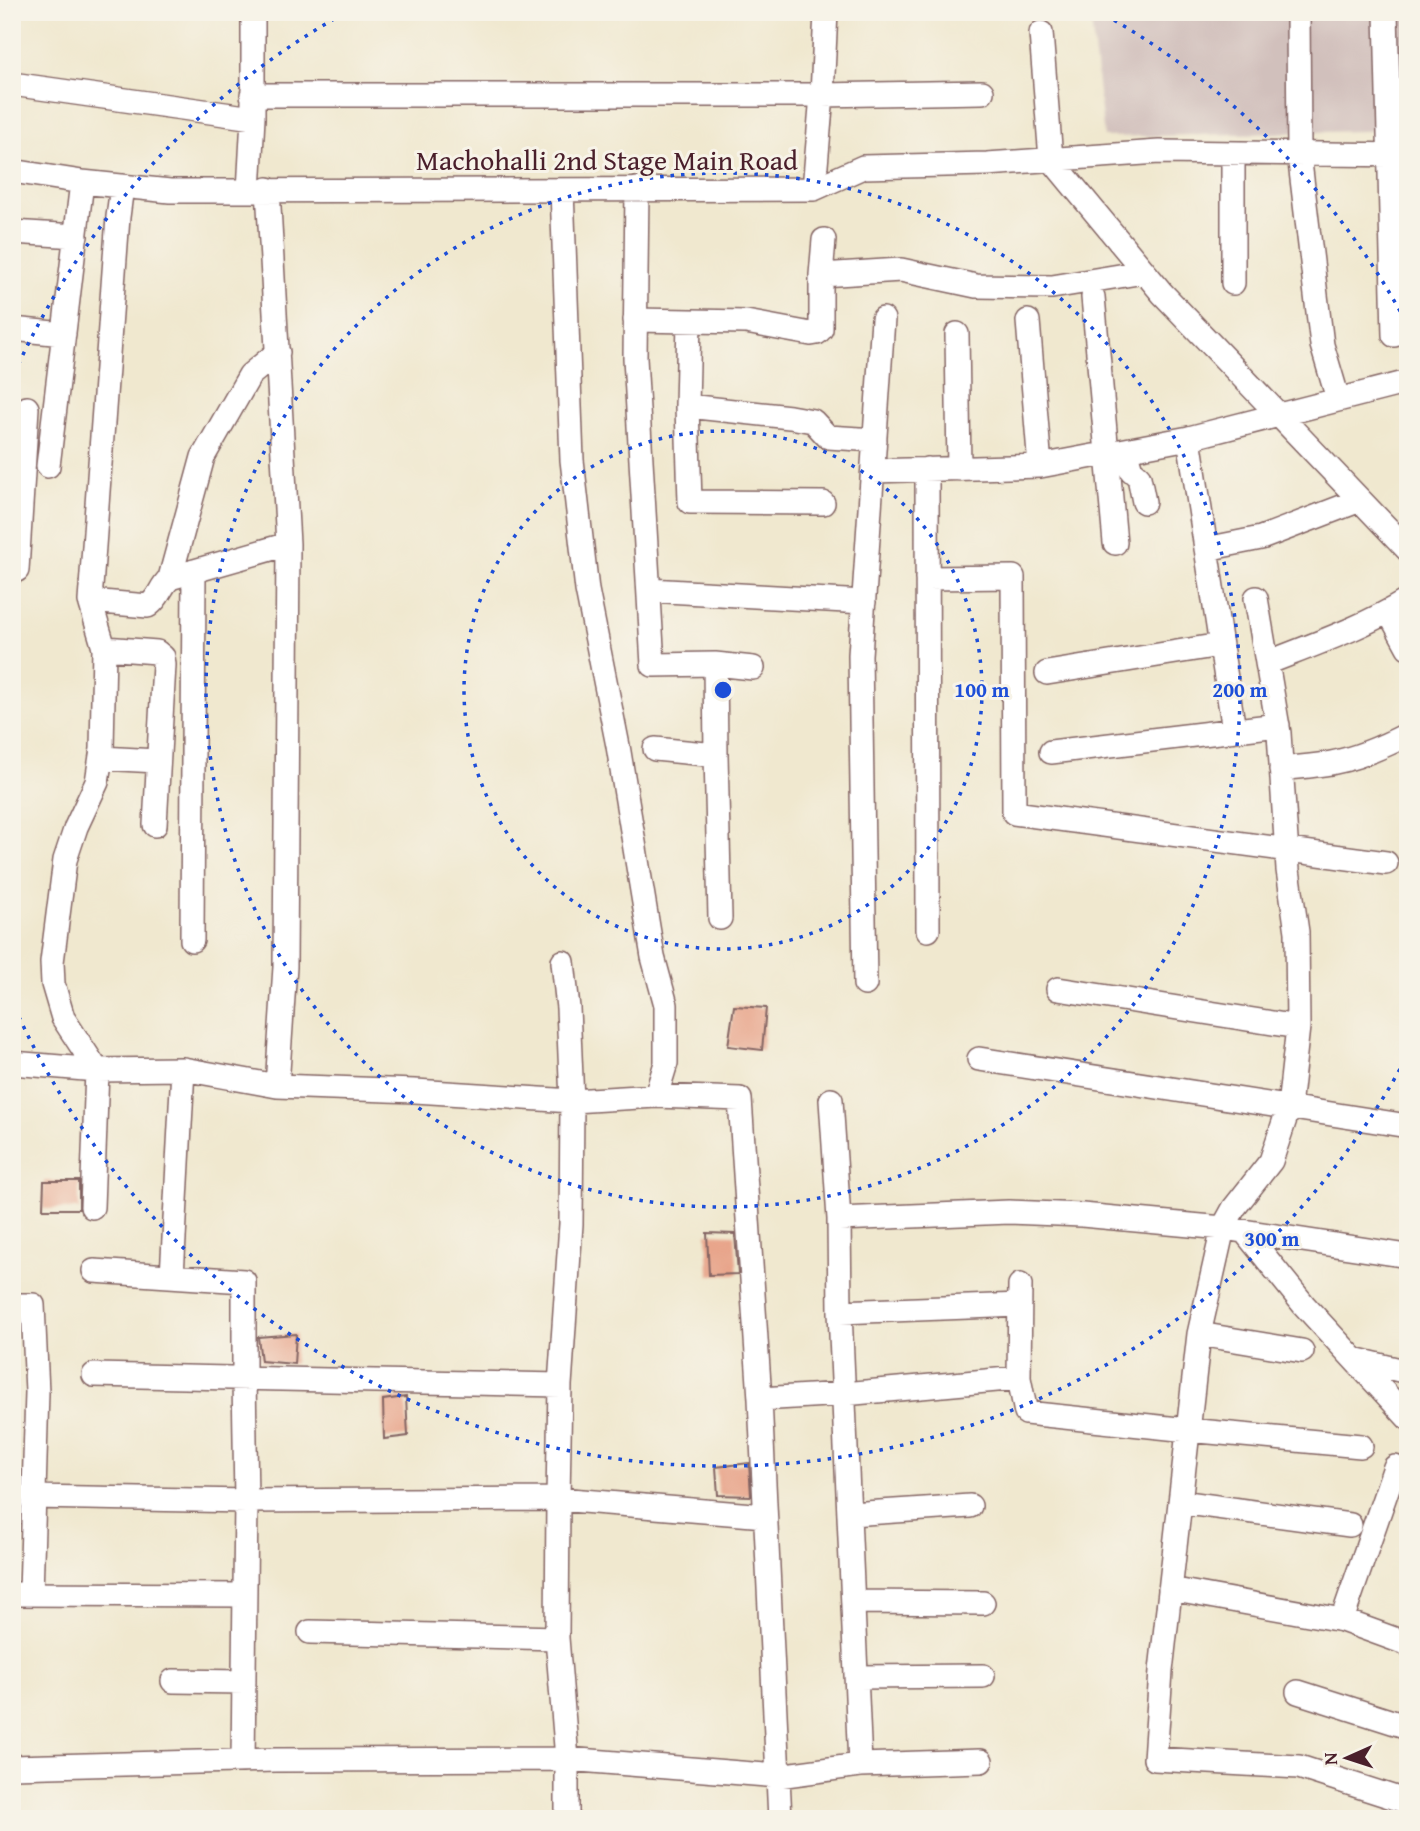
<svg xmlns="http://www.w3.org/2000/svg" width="1420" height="1831" font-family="'Gentium Book Plus',serif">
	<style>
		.industrial { fill: #d1c0bc }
		.building { fill: #e8a58b }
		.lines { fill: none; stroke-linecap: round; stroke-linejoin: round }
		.minor-casing { stroke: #846564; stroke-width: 26 }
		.minor { stroke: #fff; stroke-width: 23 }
		.ring { fill: none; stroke: #1d4ed8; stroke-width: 3.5; stroke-dasharray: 3.5 7 }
		.labels { text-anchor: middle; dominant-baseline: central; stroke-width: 6; stroke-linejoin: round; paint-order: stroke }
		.street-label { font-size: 28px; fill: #4a1f2b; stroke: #f7f3e8 }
		.centre { fill: #1d4ed8; stroke: #f7f3e8; stroke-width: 3.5 }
		.ring-label { font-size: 21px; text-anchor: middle; font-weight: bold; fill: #1d4ed8; stroke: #f7f3e8; stroke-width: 6; stroke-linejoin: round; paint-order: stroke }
	</style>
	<rect width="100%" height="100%" fill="#f7f3e8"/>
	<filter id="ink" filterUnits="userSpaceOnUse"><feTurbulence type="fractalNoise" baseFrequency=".0143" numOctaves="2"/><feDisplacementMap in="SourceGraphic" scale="14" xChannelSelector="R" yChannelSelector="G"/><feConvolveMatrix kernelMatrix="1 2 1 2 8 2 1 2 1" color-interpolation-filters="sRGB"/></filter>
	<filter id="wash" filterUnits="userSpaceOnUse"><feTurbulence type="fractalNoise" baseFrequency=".00686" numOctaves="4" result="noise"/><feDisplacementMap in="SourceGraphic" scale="28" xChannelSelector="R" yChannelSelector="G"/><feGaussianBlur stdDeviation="1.57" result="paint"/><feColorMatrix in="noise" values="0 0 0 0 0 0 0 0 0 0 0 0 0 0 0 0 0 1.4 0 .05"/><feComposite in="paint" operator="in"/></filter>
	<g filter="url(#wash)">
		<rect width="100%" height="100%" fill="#f0e8cf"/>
		<!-- industrial -->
		<path class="industrial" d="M 1090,12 L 1408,12 L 1408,130 L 1104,137 Z"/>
		<g id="blocks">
			<!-- building -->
			<path class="building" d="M 734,1006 L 766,1008 L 762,1050 L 728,1046 Z
				M 44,1181 L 79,1181 L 79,1209 L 43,1209 Z
				M 707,1233 L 735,1234 L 738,1274 L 709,1275 Z
				M 296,1334 L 294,1364 L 261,1361 L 258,1337 Z
				M 406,1397 L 408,1436 L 384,1439 L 383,1400 Z
				M 749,1463 L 751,1496 L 718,1495 L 716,1467 Z"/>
		</g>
	</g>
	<g filter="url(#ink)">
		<use href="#blocks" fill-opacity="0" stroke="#846564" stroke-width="2"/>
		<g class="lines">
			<defs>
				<path id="minor" d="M 1298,12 L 1299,154 L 1322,345 L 1338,399
					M 1386,12 L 1394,335
					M 1041,33 L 1051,159 L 1162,293 L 1408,550
					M 12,84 L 253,118
					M 252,95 L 822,95 L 982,92
					M 12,171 L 82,182 L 170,191 L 814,189 L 863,167 L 987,164 L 1159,152 L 1408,155
					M 268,189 L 288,544 L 285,967 L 277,1086
					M 637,189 L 635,358 L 653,665 L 715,664 L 753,668
					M 814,189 L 822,95 L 826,12
					M 562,190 L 572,460 L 587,590 L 618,746 L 653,957 L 666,1005 L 666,1063 L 656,1096
					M 249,191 L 253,118 L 253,12
					M 12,232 L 76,236
					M 821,275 L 901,270 L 976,286 L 1052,287 L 1144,272
					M 1233,283 L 1233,153
					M 1093,297 L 1115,543
					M 635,320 L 746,322 L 811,334 L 817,333 L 821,329 L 821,275 L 824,240
					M 689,321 L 687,406 L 690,502 L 823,503
					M 1028,321 L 1040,466
					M 12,329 L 64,334
					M 957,334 L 959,469
					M 687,406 L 790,417 L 813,421 L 828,437 L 875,440
					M 1189,438 L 1234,730
					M 1125,450 L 1131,470 L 1139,477 L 1144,502
					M 48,466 L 82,182
					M 927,469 L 928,930
					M 873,471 L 1040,466 L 1189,438 L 1408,382
					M 1206,549 L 1261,538 L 1360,500
					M 17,570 L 27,408
					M 170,578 L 203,457 L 250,375 L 278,352
					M 927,578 L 1013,577 L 1014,813 L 1386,863
					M 649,590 L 864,602
					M 1256,598 L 1279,733 L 1288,870 L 1297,932 L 1298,1027 L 1289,1107 L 1271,1161 L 1234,1208 L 1223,1228 L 1199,1334 L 1161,1671 L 1155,1759 L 1299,1767 L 1408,1802
					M 90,601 L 148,606 C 161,596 159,588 170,578 L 288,544
					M 1389,612 L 1408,647
					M 104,648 L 157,652 L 163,657 L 164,665 L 155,825
					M 1267,663 C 1315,644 1364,627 1408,600
					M 715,664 L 716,755 L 720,918
					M 1047,673 L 1220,645
					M 655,749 L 716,755
					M 1051,752 L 1278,725
					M 101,758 L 157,761
					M 1281,769 C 1297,767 1314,766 1331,763 C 1358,758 1383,747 1408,734
					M 192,940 L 194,571
					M 563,962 L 568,1008 L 572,1101 L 571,1224 L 560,1385 L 558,1499 L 557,1638 L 567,1759 L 567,1819
					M 865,984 L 860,655 L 883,319
					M 1058,989 L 1298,1027
					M 979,1059 L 1408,1126
					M 12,1063 L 97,1070 L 183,1069 L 277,1086 L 415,1091 L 572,1101 L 656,1096 L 740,1099 L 760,1399 L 780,1819
					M 831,1100 L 839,1219 L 840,1312 L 860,1765
					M 92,1207 L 97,1070 L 63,1018 L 53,984 L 52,962 L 65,860 L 76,827 L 97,782 L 102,749 L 104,648 L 90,601 L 118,217 L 122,186
					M 839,1219 L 1009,1212 L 1082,1215 L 1223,1228 L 1408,1256
					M 1245,1232 L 1304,1305 L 1408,1418
					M 94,1271 L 244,1281 L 244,1378 L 246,1501 L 243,1761
					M 172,1276 L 183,1069
					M 1020,1285 L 1019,1378 L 1026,1413 L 1188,1430 L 1361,1446
					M 12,1305 L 33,1305 L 37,1392 L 31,1594
					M 840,1312 L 1020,1305
					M 1199,1334 L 1302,1351
					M 1354,1359 L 1408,1372
					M 94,1375 L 560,1385
					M 760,1399 L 844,1394 L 1019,1378
					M 33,1497 L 246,1501 L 558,1499 L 765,1516
					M 1180,1502 L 1350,1525
					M 850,1514 L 970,1506
					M 1170,1589 L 1342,1620 L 1408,1644
					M 12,1594 L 245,1595
					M 854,1602 L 983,1603
					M 1342,1620 L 1395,1467
					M 310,1632 L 557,1638
					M 857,1677 L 983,1676
					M 173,1681 L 244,1682
					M 1298,1692 L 1408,1727
					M 12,1767 L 276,1760 L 567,1759 L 778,1776 L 860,1765 L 981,1761"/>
			</defs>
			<!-- minor casing -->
			<use href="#minor" class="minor-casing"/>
			<!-- minor -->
			<use href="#minor" class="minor"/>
		</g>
	</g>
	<!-- distance rings -->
	<g class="ring">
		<circle cx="723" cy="690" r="259"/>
		<circle cx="723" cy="690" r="517"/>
		<path d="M1405 1060A776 776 0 0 1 14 1006M14 374A776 776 0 0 1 341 15M1105 15A776 776 0 0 1 1405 320"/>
	</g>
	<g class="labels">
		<!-- street labels -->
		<g class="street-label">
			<text x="607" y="159">Machohalli 2nd Stage Main Road</text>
		</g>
	</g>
	<circle cx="723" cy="690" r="10" class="centre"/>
	<g class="ring-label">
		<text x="982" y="697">100 m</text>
		<text x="1240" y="697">200 m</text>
		<text x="1272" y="1246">300 m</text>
	</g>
	<!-- margin -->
	<rect width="1420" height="1831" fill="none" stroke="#f7f3e8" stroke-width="42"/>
	<!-- north arrow -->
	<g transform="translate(1347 1758) rotate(267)" stroke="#f7f3e8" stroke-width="5" paint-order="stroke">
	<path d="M0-5L12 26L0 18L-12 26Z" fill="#4a1f2b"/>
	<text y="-10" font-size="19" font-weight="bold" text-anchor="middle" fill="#4a1f2b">N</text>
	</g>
</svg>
